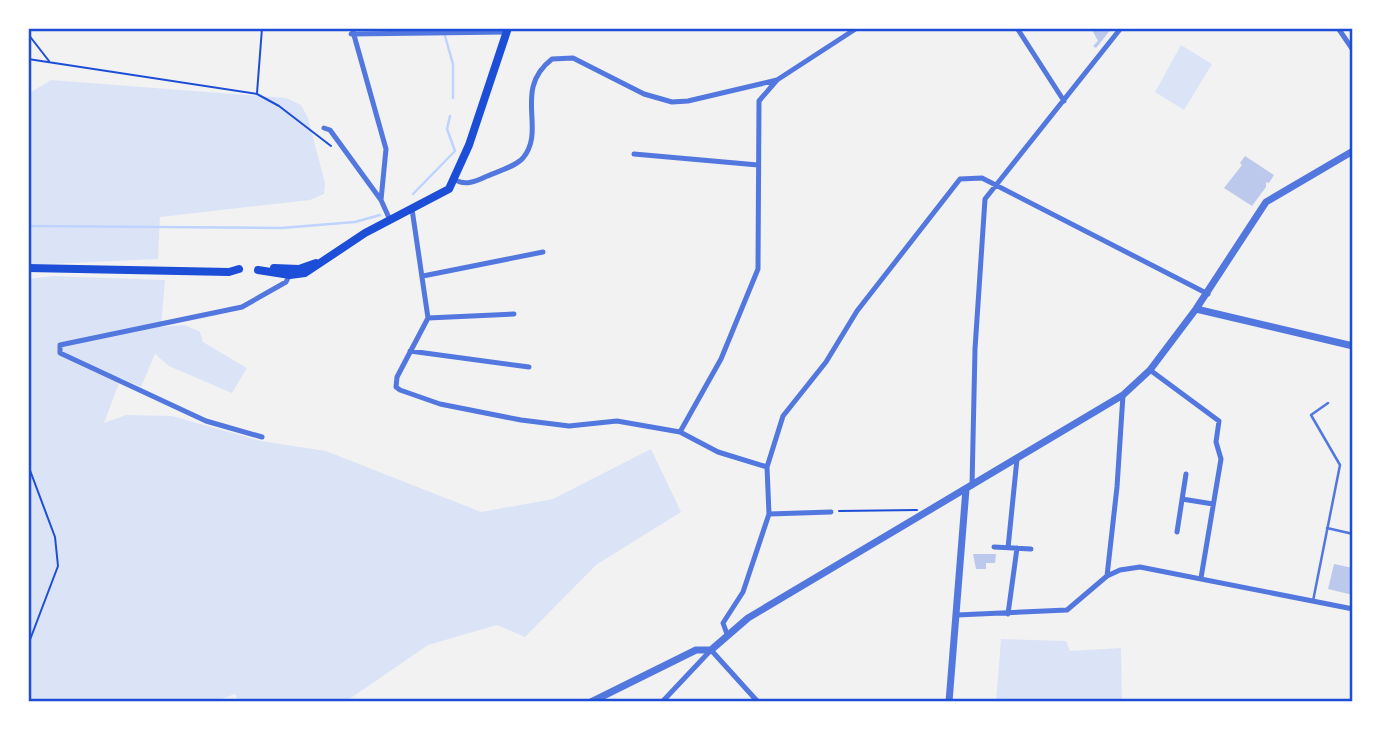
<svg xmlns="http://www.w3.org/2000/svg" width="1381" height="730" font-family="'Asap Condensed',sans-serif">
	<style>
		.green { fill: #dbe4f7 }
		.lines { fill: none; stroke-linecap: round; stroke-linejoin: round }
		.stream { stroke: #bfd3fe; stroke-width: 2.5 }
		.building { fill: #bdc9ec }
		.path { stroke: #1d4ed8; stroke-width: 2 }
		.service { stroke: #5277de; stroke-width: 2.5 }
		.minor { stroke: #5277de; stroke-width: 5 }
		.tertiary { stroke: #5277de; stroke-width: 7 }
		.secondary { stroke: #1d4ed8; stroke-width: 8 }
		.neatline { fill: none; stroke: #1d4ed8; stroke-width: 2.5 }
	</style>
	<rect width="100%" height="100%" fill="#f2f2f2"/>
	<!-- green -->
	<path class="green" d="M 1181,45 L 1212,64 L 1184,110 L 1155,92 Z
		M 51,80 L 286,98 L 301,105 L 308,118 L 325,183 L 324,194 L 310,200 L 160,217 L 158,259 L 28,265 L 28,94 Z
		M 53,276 L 165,280 L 161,327 L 185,325 L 200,332 L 203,342 L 247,368 L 232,393 L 169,366 L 155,354 L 141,387 L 121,378 L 104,423 L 126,415 L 172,416 L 261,441 L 326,451 L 481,512 L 553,499 L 651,449 L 681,512 L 596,565 L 525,637 L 497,625 L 428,645 L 345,702 L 239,702 L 235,694 L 213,702 L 28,702 L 28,279 Z
		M 1001,639 L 1066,641 L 1070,651 L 1121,648 L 1122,702 L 996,702 Z"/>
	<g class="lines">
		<!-- stream -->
		<path class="stream" d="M 439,28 L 440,29
			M 445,36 L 453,64 L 453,98
			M 413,194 L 455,151 L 447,129 L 450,116
			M 28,226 L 281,228 L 355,222 L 380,215"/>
	</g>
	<!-- building -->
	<path class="building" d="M 1091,28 L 1112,28 L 1096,48 L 1093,46 L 1098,41 Z
		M 1245,156 L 1274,175 L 1269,183 L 1266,182 L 1266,187 L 1252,206 L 1224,188 L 1242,165 L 1240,163 Z
		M 973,554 L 996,554 L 995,563 L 986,563 L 986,569 L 976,569 Z
		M 1334,564 L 1353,568 L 1353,595 L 1328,589 Z"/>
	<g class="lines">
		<!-- path -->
		<path class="path" d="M 28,34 L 49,61
			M 28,59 L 257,94 L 279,106 L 331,146
			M 257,93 L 262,28
			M 28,465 L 55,537 L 58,566 L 28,645
			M 839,511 L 917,510"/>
		<!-- service -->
		<path class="service" d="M 1327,528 L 1353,534
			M 1313,601 L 1340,465 L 1311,415 L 1328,403"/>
		<!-- minor -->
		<path class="minor" d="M 352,28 L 386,149 L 381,200 L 390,220
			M 1017,28 L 1064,101
			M 1338,28 L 1353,50
			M 351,34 L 507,32
			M 324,128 L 330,130 L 381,200
			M 634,154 L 758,165
			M 454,179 C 464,186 475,182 485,177 C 496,172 515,167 523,158 C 547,129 512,90 552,59 L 573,58 L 644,94 L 672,102 L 688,101 L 777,80 L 857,28
			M 412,209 L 428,318 L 397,377 L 396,387 L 400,390 L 440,404 L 521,420 L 569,426 L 617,421 L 680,432 L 718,452 L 767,467
			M 423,276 L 543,252
			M 428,318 L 514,314
			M 410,351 L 529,367
			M 1150,370 L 1219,421 L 1216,442 L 1221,459 L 1201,578
			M 680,432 L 721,359 L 758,269 L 759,101 L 777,80
			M 262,437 L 206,421 L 60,353 L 60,345 L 242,307 L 286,282 L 291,272
			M 972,486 L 975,349 L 985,199 L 1121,28
			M 1182,499 L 1213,504
			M 769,514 L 831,512
			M 1177,532 L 1186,474
			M 994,547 L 1031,549
			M 1008,548 L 1017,459
			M 1107,576 L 1117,487 L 1123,395
			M 1008,614 L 1017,548
			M 957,615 L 1067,610 L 1107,576 L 1120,570 L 1140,567 L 1353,609
			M 727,634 L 723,623 L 743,592 L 769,514 L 767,467 L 783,416 L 826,362 L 857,311 L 960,179 L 982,178 L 1208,294
			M 662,702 L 711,650 L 758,702"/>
		<!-- tertiary -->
		<path class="tertiary" d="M 1196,309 L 1353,346
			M 591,702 L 696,650 L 711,650 L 748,618 L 1123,395 L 1150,370 L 1196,309 L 1266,202 L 1353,151
			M 949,702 L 966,489"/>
		<!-- secondary -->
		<path class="secondary" d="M 28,268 L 229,272 L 239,269
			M 274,268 L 299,269 L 316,263
			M 258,270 L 290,275 L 305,273 L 365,233 L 449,189 L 469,145 L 508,28"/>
	</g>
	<!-- border -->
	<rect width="1381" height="730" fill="none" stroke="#ffffff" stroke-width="60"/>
	<rect x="30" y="30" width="1321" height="670" class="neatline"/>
</svg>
